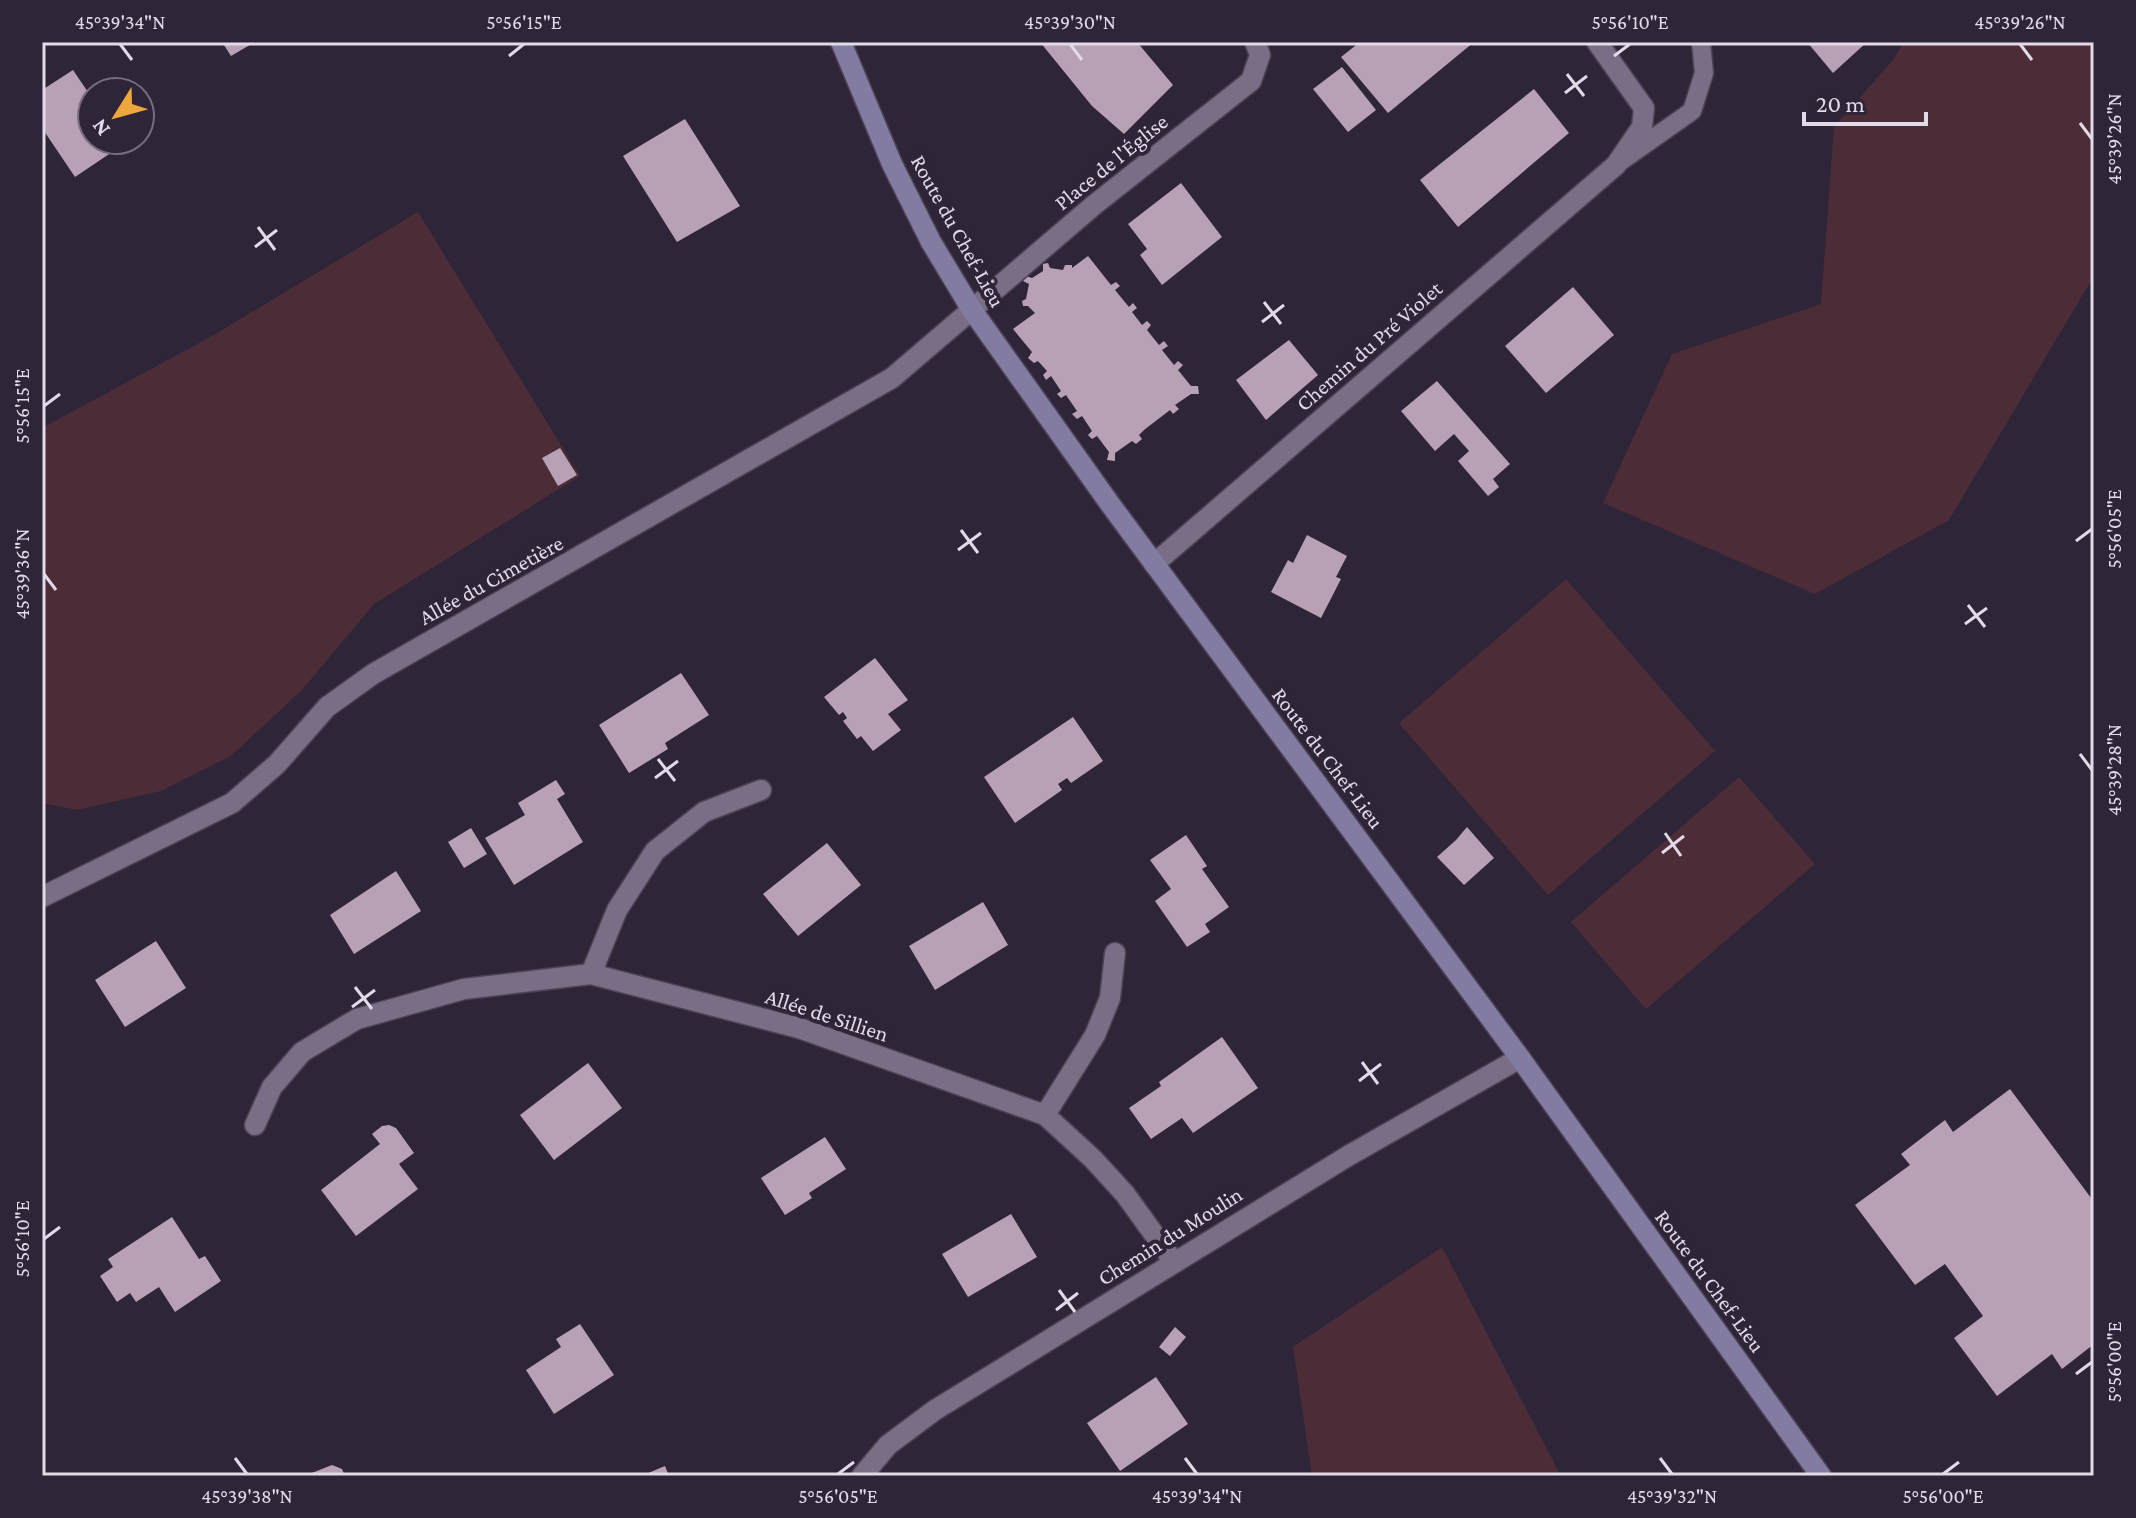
<svg xmlns="http://www.w3.org/2000/svg" width="2136" height="1518" font-family="'Crimson Pro',serif">
	<style>
		.green { fill: #4c2c37 }
		.building { fill: #b8a1b4 }
		.lines { fill: none; stroke-linecap: round; stroke-linejoin: round }
		.service-casing { stroke: #4b4353; stroke-width: 21 }
		.minor-casing { stroke: #4b4353; stroke-width: 23 }
		.secondary-casing { stroke: #4b4353; stroke-width: 23 }
		.service { stroke: #796e85; stroke-width: 18 }
		.minor { stroke: #796e85; stroke-width: 20 }
		.secondary { stroke: #827ca3; stroke-width: 20 }
		.ticks { fill: none; stroke: #e1dbe8; stroke-width: 3 }
		.labels { text-anchor: middle; dominant-baseline: central; stroke-width: 8; stroke-linejoin: round; paint-order: stroke }
		.street-label { font-size: 22px; fill: #e1dbe8; stroke: #2e2538 }
		.neatline { fill: none; stroke: #e1dbe8; stroke-width: 3 }
		.ticks-label { font-size: 20px; text-anchor: middle; fill: #e1dbe8 }
	</style>
	<rect width="100%" height="100%" fill="#2e2538"/>
	<!-- green -->
	<path class="green" d="M 1904,42 L 2094,42 L 2094,276 L 1949,520 L 1815,594 L 1603,503 L 1672,354 L 1821,304 L 1834,127 L 1893,60 Z
		M 418,212 L 580,476 L 374,604 L 302,690 L 231,756 L 161,791 L 77,810 L 42,803 L 42,428 L 212,336 Z
		M 1566,579 L 1715,751 L 1548,895 L 1399,723 Z
		M 1739,777 L 1815,864 L 1646,1009 L 1571,922 Z
		M 1442,1247 L 1561,1476 L 1312,1476 L 1293,1347 Z"/>
	<!-- building -->
	<path class="building" d="M 222,42 L 255,42 L 231,56 Z
		M 1040,42 L 1137,42 L 1173,85 L 1124,134 L 1092,106 Z
		M 1360,42 L 1474,42 L 1388,113 L 1341,57 Z
		M 1807,42 L 1867,42 L 1833,73 Z
		M 1342,67 L 1376,110 L 1348,132 L 1313,89 Z
		M 73,70 L 92,98 L 92,140 L 121,140 L 124,144 L 75,177 L 42,128 L 42,90 Z
		M 1534,89 L 1569,133 L 1458,227 L 1420,180 Z
		M 685,119 L 740,206 L 677,242 L 623,156 Z
		M 1181,183 L 1222,237 L 1162,285 L 1140,255 L 1147,249 L 1128,224 Z
		M 1088,256 L 1111,285 L 1116,282 L 1120,286 L 1115,290 L 1129,307 L 1133,303 L 1137,308 L 1132,312 L 1142,325 L 1147,321 L 1151,325 L 1147,330 L 1159,345 L 1164,341 L 1168,346 L 1162,350 L 1174,365 L 1178,361 L 1183,365 L 1178,370 L 1191,386 L 1198,386 L 1199,394 L 1191,394 L 1175,405 L 1179,409 L 1173,414 L 1170,410 L 1144,430 L 1139,435 L 1142,439 L 1136,444 L 1132,441 L 1115,453 L 1115,461 L 1107,460 L 1109,452 L 1097,436 L 1092,439 L 1088,435 L 1092,431 L 1082,416 L 1077,419 L 1072,414 L 1077,411 L 1066,395 L 1061,398 L 1057,394 L 1061,391 L 1051,376 L 1046,380 L 1043,375 L 1047,371 L 1038,361 L 1034,363 L 1028,358 L 1032,352 L 1013,329 L 1035,313 L 1028,306 L 1023,306 L 1022,301 L 1026,299 L 1029,284 L 1023,281 L 1026,276 L 1032,278 L 1043,271 L 1043,264 L 1048,263 L 1050,268 L 1063,270 L 1065,265 L 1072,265 L 1072,268 Z
		M 1573,287 L 1614,335 L 1546,393 L 1505,346 Z
		M 1289,340 L 1318,375 L 1266,420 L 1236,380 Z
		M 1437,381 L 1510,464 L 1493,479 L 1499,487 L 1488,496 L 1458,461 L 1469,451 L 1454,434 L 1435,451 L 1401,411 Z
		M 560,448 L 577,475 L 558,486 L 542,458 Z
		M 1307,535 L 1347,556 L 1336,577 L 1341,579 L 1321,618 L 1271,592 L 1288,560 L 1293,563 Z
		M 875,658 L 908,700 L 888,714 L 901,730 L 873,751 L 861,736 L 857,739 L 843,721 L 847,718 L 843,712 L 839,715 L 824,697 Z
		M 681,673 L 709,715 L 665,743 L 668,749 L 629,773 L 599,725 Z
		M 1073,717 L 1103,761 L 1071,783 L 1067,778 L 1058,784 L 1062,790 L 1015,823 L 984,777 Z
		M 556,780 L 565,794 L 557,799 L 583,842 L 514,885 L 485,838 L 525,815 L 518,803 Z
		M 1467,827 L 1494,858 L 1464,885 L 1437,857 L 1456,840 Z
		M 471,828 L 487,854 L 464,868 L 448,842 Z
		M 1186,835 L 1207,866 L 1202,869 L 1229,907 L 1205,924 L 1210,932 L 1187,947 L 1155,901 L 1171,889 L 1150,860 Z
		M 827,843 L 861,885 L 798,936 L 763,894 Z
		M 396,871 L 421,911 L 354,954 L 330,915 Z
		M 983,902 L 1008,945 L 935,990 L 909,946 Z
		M 156,941 L 186,988 L 125,1027 L 95,980 Z
		M 1222,1037 L 1258,1088 L 1193,1133 L 1182,1118 L 1151,1139 L 1129,1108 L 1161,1086 L 1159,1082 Z
		M 588,1063 L 622,1108 L 554,1160 L 520,1115 Z
		M 2010,1089 L 2094,1202 L 2094,1344 L 2062,1369 L 2052,1354 L 1997,1396 L 1954,1338 L 1983,1316 L 1945,1264 L 1915,1285 L 1855,1205 L 1910,1165 L 1901,1154 L 1945,1120 L 1953,1132 Z
		M 389,1125 L 396,1128 L 414,1153 L 399,1164 L 418,1189 L 356,1236 L 321,1190 L 380,1144 L 372,1134 L 382,1126 Z
		M 825,1137 L 846,1169 L 809,1193 L 812,1198 L 785,1215 L 761,1178 Z
		M 1011,1214 L 1037,1257 L 968,1297 L 942,1254 Z
		M 172,1217 L 199,1259 L 205,1256 L 221,1281 L 175,1312 L 159,1287 L 136,1302 L 130,1293 L 117,1302 L 100,1276 L 113,1267 L 108,1259 Z
		M 580,1324 L 614,1375 L 554,1414 L 526,1370 L 561,1347 L 556,1339 Z
		M 1175,1327 L 1186,1337 L 1170,1356 L 1159,1347 Z
		M 1156,1377 L 1188,1424 L 1120,1471 L 1087,1423 Z
		M 332,1465 L 342,1469 L 345,1476 L 304,1476 Z
		M 665,1466 L 669,1476 L 641,1476 Z"/>
	<g class="lines">
		<defs>
			<path id="service" d="M 1621,161 L 1692,111 L 1704,73 L 1701,42"/>
			<path id="minor" d="M 1154,564 L 1616,165 L 1642,127 L 1644,108 L 1597,42
				M 42,897 L 232,803 L 277,764 L 327,707 L 373,674 L 892,378 L 1094,205 L 1251,81 L 1260,55 L 1255,42
				M 591,974 L 617,910 L 655,851 L 704,812 L 761,790
				M 1045,1115 L 1095,1035 L 1110,998 L 1115,953
				M 255,1125 L 272,1087 L 302,1052 L 357,1019 L 464,989 L 591,974 L 799,1028 L 1045,1115 L 1093,1159 L 1125,1194 L 1174,1262
				M 862,1476 L 888,1445 L 935,1410 L 1348,1156 L 1520,1058"/>
			<path id="secondary" d="M 841,42 L 892,164 L 931,242 L 972,310 L 1110,504 L 1520,1058 L 1821,1476"/>
		</defs>
		<!-- service casing -->
		<use href="#service" class="service-casing"/>
		<!-- minor casing -->
		<use href="#minor" class="minor-casing"/>
		<!-- secondary casing -->
		<use href="#secondary" class="secondary-casing"/>
		<!-- service -->
		<use href="#service" class="service"/>
		<!-- minor -->
		<use href="#minor" class="minor"/>
		<!-- secondary -->
		<use href="#secondary" class="secondary"/>
	</g>
	<!-- ticks -->
	<path class="ticks" d="M 120,44 L 132,60M 1070,44 L 1082,60M 2020,44 L 2032,60M 509,56 L 524,44M 1614,56 L 1630,44M 1567,74 L 1584,96M 1565,93 L 1587,76M 2080,123 L 2092,139M 258,227 L 275,250M 255,247 L 277,230M 1264,302 L 1281,324M 1262,322 L 1284,305M 44,406 L 60,394M 961,530 L 978,553M 2076,541 L 2092,529M 958,550 L 981,533M 44,574 L 56,590M 1968,605 L 1985,627M 1965,624 L 1987,608M 2080,754 L 2092,770M 658,759 L 675,781M 655,778 L 678,761M 1665,833 L 1681,856M 1662,853 L 1684,836M 355,987 L 372,1009M 352,1007 L 375,990M 1362,1062 L 1378,1084M 1359,1081 L 1381,1064M 44,1239 L 60,1227M 1059,1290 L 1075,1312M 1056,1310 L 1078,1293M 2076,1374 L 2092,1362M 235,1458 L 247,1474M 1185,1458 L 1197,1474M 1660,1458 L 1672,1474M 838,1474 L 854,1462M 1943,1474 L 1959,1462"/>
	<g class="labels">
		<!-- street labels -->
		<g class="street-label">
			<text transform="translate(1111 162) rotate(-39)">Place de l'Église</text>
			<text transform="translate(958 231) rotate(61)">Route du Chef-Lieu</text>
			<text transform="translate(1369 346) rotate(-41)">Chemin du Pré Violet</text>
			<text transform="translate(491 580) rotate(-29)">Allée du Cimetière</text>
			<text transform="translate(1328 758) rotate(53)">Route du Chef-Lieu</text>
			<text transform="translate(827 1015) rotate(18)">Allée de Sillien</text>
			<text transform="translate(1170 1236) rotate(-32)">Chemin du Moulin</text>
			<text transform="translate(1710 1281) rotate(54)">Route du Chef-Lieu</text>
		</g>
	</g>
	<!-- border -->
	<rect width="2136" height="1518" fill="none" stroke="#2e2538" stroke-width="88"/>
	<!-- north arrow -->
	<g transform="translate(116 116) rotate(233)"><circle r="38" fill="#2e2538" stroke="#766e7e" stroke-width="2"/>
	<path d="M0-6L14 30L0 20L-14 30Z" fill="#eea73d"/>
	<text y="-12" font-size="22" font-weight="bold" text-anchor="middle" fill="#e1dbe8">N</text>
	</g>
	<!-- scale -->
	<path d="M1804 112v12h122v-12" fill="none" stroke="#e1dbe8" stroke-width="4"/>
	<text x="1816" y="112" font-size="24" fill="#e1dbe8" stroke="#2e2538" stroke-width="6" paint-order="stroke">20 m</text>
	<rect x="44" y="44" width="2048" height="1430" class="neatline"/>
	<g class="ticks-label">
		<text x="120" y="29">45°39'34"N</text>
		<text x="524" y="29">5°56'15"E</text>
		<text x="1070" y="29">45°39'30"N</text>
		<text x="1630" y="29">5°56'10"E</text>
		<text x="2020" y="29">45°39'26"N</text>
		<text transform="translate(2114 139) rotate(-90)" y="7">45°39'26"N</text>
		<text transform="translate(22 406) rotate(-90)" y="7">5°56'15"E</text>
		<text transform="translate(2114 529) rotate(-90)" y="7">5°56'05"E</text>
		<text transform="translate(22 574) rotate(-90)" y="7">45°39'36"N</text>
		<text transform="translate(2114 770) rotate(-90)" y="7">45°39'28"N</text>
		<text transform="translate(22 1239) rotate(-90)" y="7">5°56'10"E</text>
		<text transform="translate(2114 1362) rotate(-90)" y="7">5°56'00"E</text>
		<text x="247" y="1503">45°39'38"N</text>
		<text x="838" y="1503">5°56'05"E</text>
		<text x="1197" y="1503">45°39'34"N</text>
		<text x="1672" y="1503">45°39'32"N</text>
		<text x="1943" y="1503">5°56'00"E</text>
	</g>
</svg>
